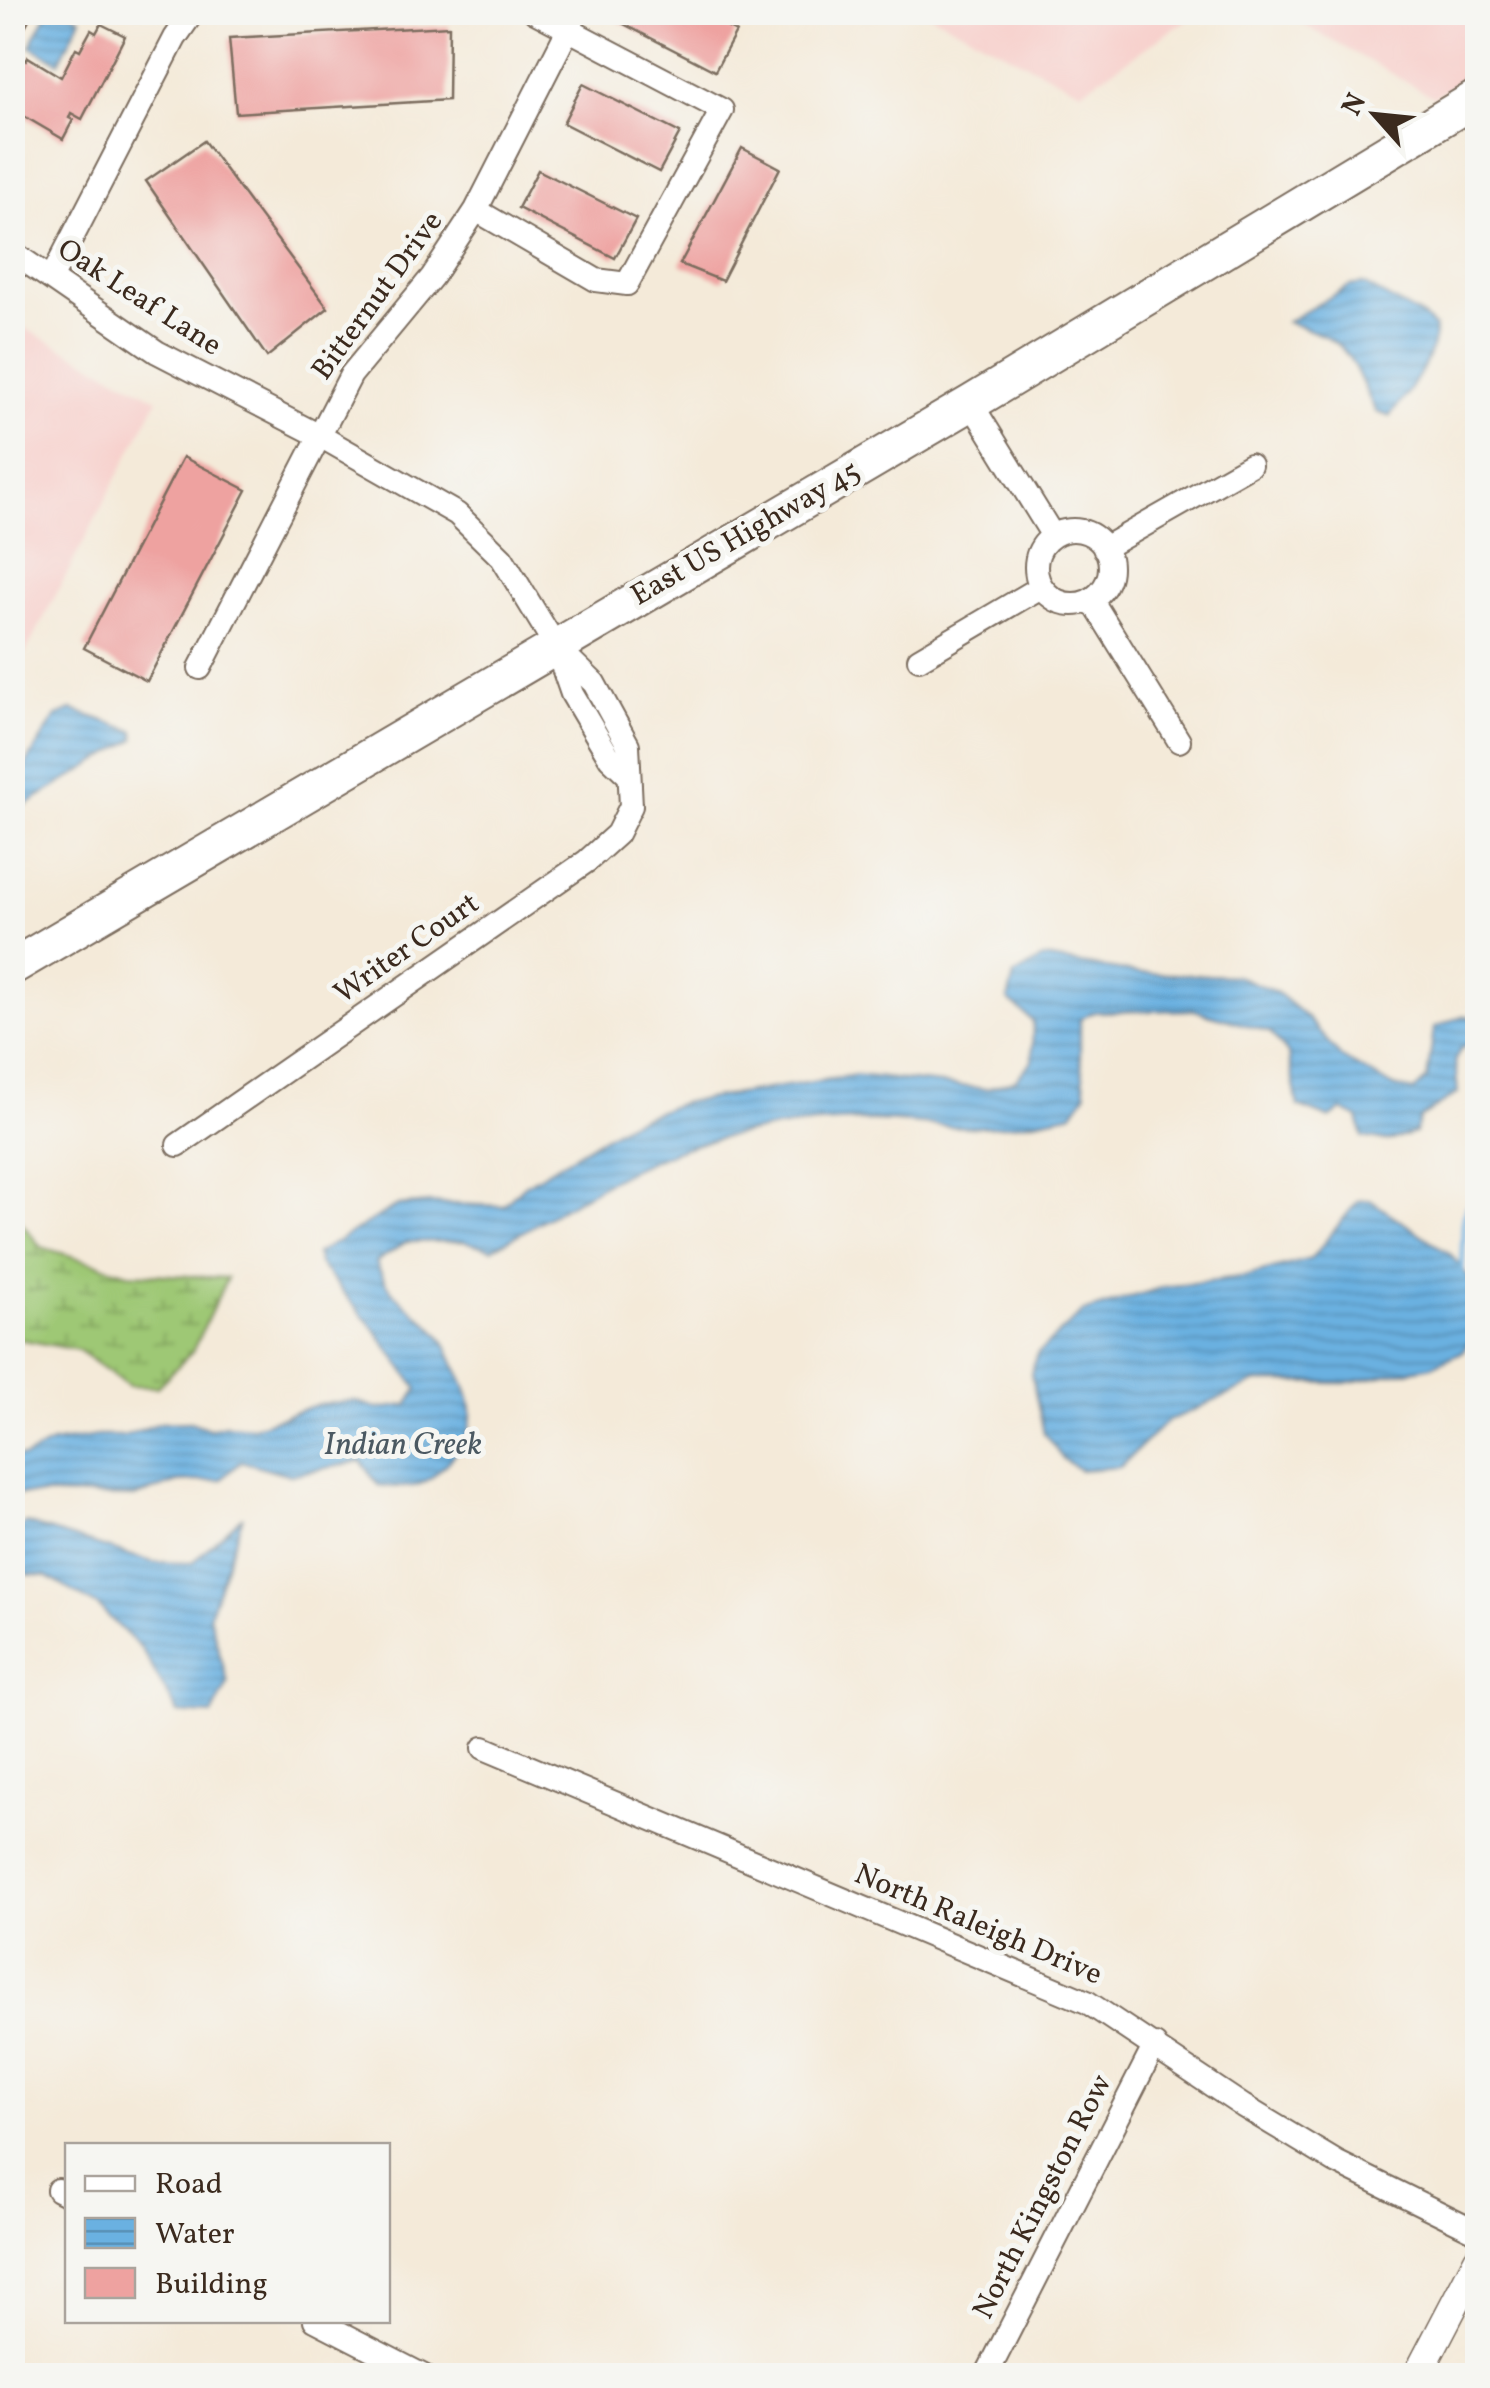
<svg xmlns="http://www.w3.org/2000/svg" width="1490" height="2388" font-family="Vollkorn,serif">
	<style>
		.built { fill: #f7d0cc }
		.wetland { fill: url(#wetland-marsh); stroke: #6c794a; stroke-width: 2.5 }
		.water { fill: url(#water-rules); stroke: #526e80; stroke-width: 2.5 }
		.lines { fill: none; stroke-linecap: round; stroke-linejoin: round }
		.stream { stroke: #6ab1e1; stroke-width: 6 }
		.building { fill: #eea2a0 }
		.minor-casing { stroke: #7c6d5f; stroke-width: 26 }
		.tertiary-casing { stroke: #7c6d5f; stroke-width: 31 }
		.primary-casing { stroke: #7c6d5f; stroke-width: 39 }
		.minor { stroke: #fff; stroke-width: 22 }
		.tertiary { stroke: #fff; stroke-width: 28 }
		.primary { stroke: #fff; stroke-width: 35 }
		.labels { text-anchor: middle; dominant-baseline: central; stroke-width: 10; stroke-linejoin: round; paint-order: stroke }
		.street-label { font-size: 30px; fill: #3b2a1e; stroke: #f6f6f2 }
		.water-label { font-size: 32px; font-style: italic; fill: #4b5962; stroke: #f6f6f2 }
	</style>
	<defs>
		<pattern id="wetland-marsh" width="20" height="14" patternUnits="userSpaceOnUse" patternTransform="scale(2.5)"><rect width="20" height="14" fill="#9ec875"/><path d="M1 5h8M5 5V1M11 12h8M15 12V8" fill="none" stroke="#82a35f"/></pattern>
		<pattern id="water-rules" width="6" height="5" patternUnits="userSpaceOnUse" patternTransform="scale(2.5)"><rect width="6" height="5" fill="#6ab1e1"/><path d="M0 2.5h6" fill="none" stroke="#5890b6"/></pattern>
	</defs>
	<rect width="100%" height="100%" fill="#f6f6f2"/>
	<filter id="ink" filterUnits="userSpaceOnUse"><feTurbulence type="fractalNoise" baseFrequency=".01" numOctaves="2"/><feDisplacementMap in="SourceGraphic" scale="20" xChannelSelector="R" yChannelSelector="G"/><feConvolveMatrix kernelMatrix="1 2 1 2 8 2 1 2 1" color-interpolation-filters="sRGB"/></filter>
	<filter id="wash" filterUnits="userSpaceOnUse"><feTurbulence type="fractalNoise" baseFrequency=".0048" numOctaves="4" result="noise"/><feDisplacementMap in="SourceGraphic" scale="40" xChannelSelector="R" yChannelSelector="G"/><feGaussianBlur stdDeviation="2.25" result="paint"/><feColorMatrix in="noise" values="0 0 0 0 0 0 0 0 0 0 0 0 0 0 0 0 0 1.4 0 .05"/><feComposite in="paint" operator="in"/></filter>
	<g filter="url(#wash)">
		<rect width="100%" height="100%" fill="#f4ead9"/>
		<!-- built -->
		<path class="built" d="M 927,13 L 1197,13 L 1081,91 Z
			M 1282,13 L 1477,13 L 1477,70 L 1434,97 Z
			M 13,322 L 158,399 L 13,677 Z"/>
		<!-- wetland -->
		<path class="wetland" d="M 12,1211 L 41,1247 L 128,1273 L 227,1278 L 192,1352 L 157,1387 L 129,1386 L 78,1350 L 13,1338 Z"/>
		<!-- water -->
		<path class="water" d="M 48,12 L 71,13 L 81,18 L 59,62 L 30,46 Z
			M 1363,284 L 1423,317 L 1434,327 C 1436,355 1408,396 1389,416 L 1376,412 C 1347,355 1355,343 1287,322 L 1350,286 Z
			M 72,710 L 134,731 L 135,739 L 13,812 L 13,785 L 56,716 Z
			M 1043,958 L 1137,973 L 1237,976 L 1276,992 L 1307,1018 L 1342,1058 L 1394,1087 L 1414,1091 L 1427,1079 L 1434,1028 L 1462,1016 L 1477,1018 L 1477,1042 L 1461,1048 L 1455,1060 L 1458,1093 L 1420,1118 L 1415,1133 L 1388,1141 L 1363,1137 L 1358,1118 L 1342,1110 L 1329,1118 L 1298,1106 L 1288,1054 L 1270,1032 L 1194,1010 L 1094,1012 L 1080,1019 L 1080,1057 L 1086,1094 L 1073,1113 C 1041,1120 1008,1127 975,1127 C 940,1128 904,1120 868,1121 C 819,1121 765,1128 717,1139 C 633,1157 565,1210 492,1249 L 463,1241 L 406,1242 L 376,1262 C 390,1300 410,1304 436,1331 C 445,1339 450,1354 455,1365 C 473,1399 481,1425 452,1457 C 425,1487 417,1490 378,1485 L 361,1461 L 290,1475 L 241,1461 L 221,1480 L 178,1482 L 134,1497 L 13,1494 L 13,1456 L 25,1457 L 52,1443 L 97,1436 L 124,1436 L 160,1423 L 190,1422 L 210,1429 L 225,1425 L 253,1427 L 319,1404 L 355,1401 L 379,1409 L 408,1405 L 418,1389 L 376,1331 L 319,1264 L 316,1254 L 397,1206 L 429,1203 L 503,1206 L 523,1186 L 629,1122 L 681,1103 L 856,1075 L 987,1089 L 1015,1080 L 1032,1061 L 1033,1021 L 1008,1000 L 1014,976 Z
			M 1370,1200 L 1450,1254 L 1477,1288 L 1477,1333 L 1462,1352 L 1432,1366 L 1345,1383 L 1257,1382 L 1166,1422 L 1120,1467 L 1080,1470 L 1063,1459 L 1044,1433 L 1031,1374 L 1037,1354 L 1083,1312 L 1164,1287 L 1247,1276 L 1311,1259 L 1358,1201 Z
			M 243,1516 L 209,1615 L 228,1683 L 212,1715 L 178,1713 L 141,1648 L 99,1607 L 46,1576 L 13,1573 L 13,1533 L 25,1523 L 152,1562 L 192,1563 Z"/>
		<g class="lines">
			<!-- stream -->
			<path class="stream" d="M 1462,1268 L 1464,1215 L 1478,1189"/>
		</g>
		<g id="blocks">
			<!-- building -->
			<path class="building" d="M 12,12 L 33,12 L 12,51 Z
				M 623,12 L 698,12 L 736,32 L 715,71 L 618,21 Z
				M 101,24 L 125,36 L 82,119 L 71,113 L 69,118 L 73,120 L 63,139 L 22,115 L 17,125 L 12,123 L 12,53 L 26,60 L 28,57 L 61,77 L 76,48 L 80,50 L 91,30 L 96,33 Z
				M 449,26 L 448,100 L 236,113 L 229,38 Z
				M 583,84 L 680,133 L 659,172 L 563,123 Z
				M 204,141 L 328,308 L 267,357 L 146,181 Z
				M 742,148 L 780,168 L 722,281 L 680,264 Z
				M 538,170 L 636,219 L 615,258 L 518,208 Z
				M 183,457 L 247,490 L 147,681 L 84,648 Z"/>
		</g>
	</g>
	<g filter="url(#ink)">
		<use href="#blocks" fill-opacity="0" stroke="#7c6d5f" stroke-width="2.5"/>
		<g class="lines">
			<defs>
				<path id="minor" d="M 476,210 L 596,280 L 627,284 L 722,110 L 535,12
					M 12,252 L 157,352 L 320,436 L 457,514 L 502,558 L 555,645 L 572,694 L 610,758 L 628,775
					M 52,277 L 175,38 L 193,12
					M 971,403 L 1053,536
					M1036 567a37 37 0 1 1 74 0a37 37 0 1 1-74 0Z
					M 1104,548 L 1250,465
					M 1091,599 L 1179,741
					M 919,659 L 1041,587
					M 200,668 L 351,375 L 432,277 L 476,210 L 577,12
					M 178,1145 L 587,861 L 617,834 L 631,806 L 628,745 L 594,683 L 558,648
					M 484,1748 L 1087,2002 L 1243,2106 L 1336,2162 L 1478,2232
					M 58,2190 L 68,2195
					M 315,2320 L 424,2376
					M 986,2376 L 1155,2045"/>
				<path id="tertiary" d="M 1417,2376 L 1478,2259"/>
				<path id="primary" d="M 12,967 L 971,403 L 1478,97"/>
			</defs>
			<!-- minor casing -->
			<use href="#minor" class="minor-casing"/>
			<!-- tertiary casing -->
			<use href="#tertiary" class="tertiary-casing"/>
			<!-- primary casing -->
			<use href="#primary" class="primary-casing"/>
			<!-- minor -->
			<use href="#minor" class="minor"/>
			<!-- tertiary -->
			<use href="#tertiary" class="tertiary"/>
			<!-- primary -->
			<use href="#primary" class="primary"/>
		</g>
	</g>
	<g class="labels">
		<!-- street labels -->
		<g class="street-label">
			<text transform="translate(378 296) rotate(-54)">Bitternut Drive</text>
			<text transform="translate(139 298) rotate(33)">Oak Leaf Lane</text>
			<text transform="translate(746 534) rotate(-30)">East US Highway 45</text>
			<text transform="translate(407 949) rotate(-35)">Writer Court</text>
			<text transform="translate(978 1925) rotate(23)">North Raleigh Drive</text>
			<text transform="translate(1043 2197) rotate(-63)">North Kingston Row</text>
		</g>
		<!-- water labels -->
		<g class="water-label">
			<text x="403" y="1446">Indian Creek</text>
		</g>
	</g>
	<!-- margin -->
	<rect width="1490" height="2388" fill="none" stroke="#f6f6f2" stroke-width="50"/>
	<!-- legend -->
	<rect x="65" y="2143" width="325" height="180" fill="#f6f6f2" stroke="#aba49d" stroke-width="2.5"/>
	<rect x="85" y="2176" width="50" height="15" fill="#ffffff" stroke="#aba49d" stroke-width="2.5"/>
	<text x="155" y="2193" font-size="30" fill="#3b2a1e">Road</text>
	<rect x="85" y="2218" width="50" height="30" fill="url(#water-rules)" stroke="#aba49d" stroke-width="2.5"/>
	<text x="155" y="2243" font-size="30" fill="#3b2a1e">Water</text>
	<rect x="85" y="2268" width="50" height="30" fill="#eea2a0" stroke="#aba49d" stroke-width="2.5"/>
	<text x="155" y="2293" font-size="30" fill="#3b2a1e">Building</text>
	<!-- north arrow -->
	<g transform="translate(1375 115) rotate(297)" stroke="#f6f6f2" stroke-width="8" paint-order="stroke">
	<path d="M0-8L18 38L0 25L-18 38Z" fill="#3b2a1e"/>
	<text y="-15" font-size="28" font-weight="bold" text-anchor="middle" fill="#3b2a1e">N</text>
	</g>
</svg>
